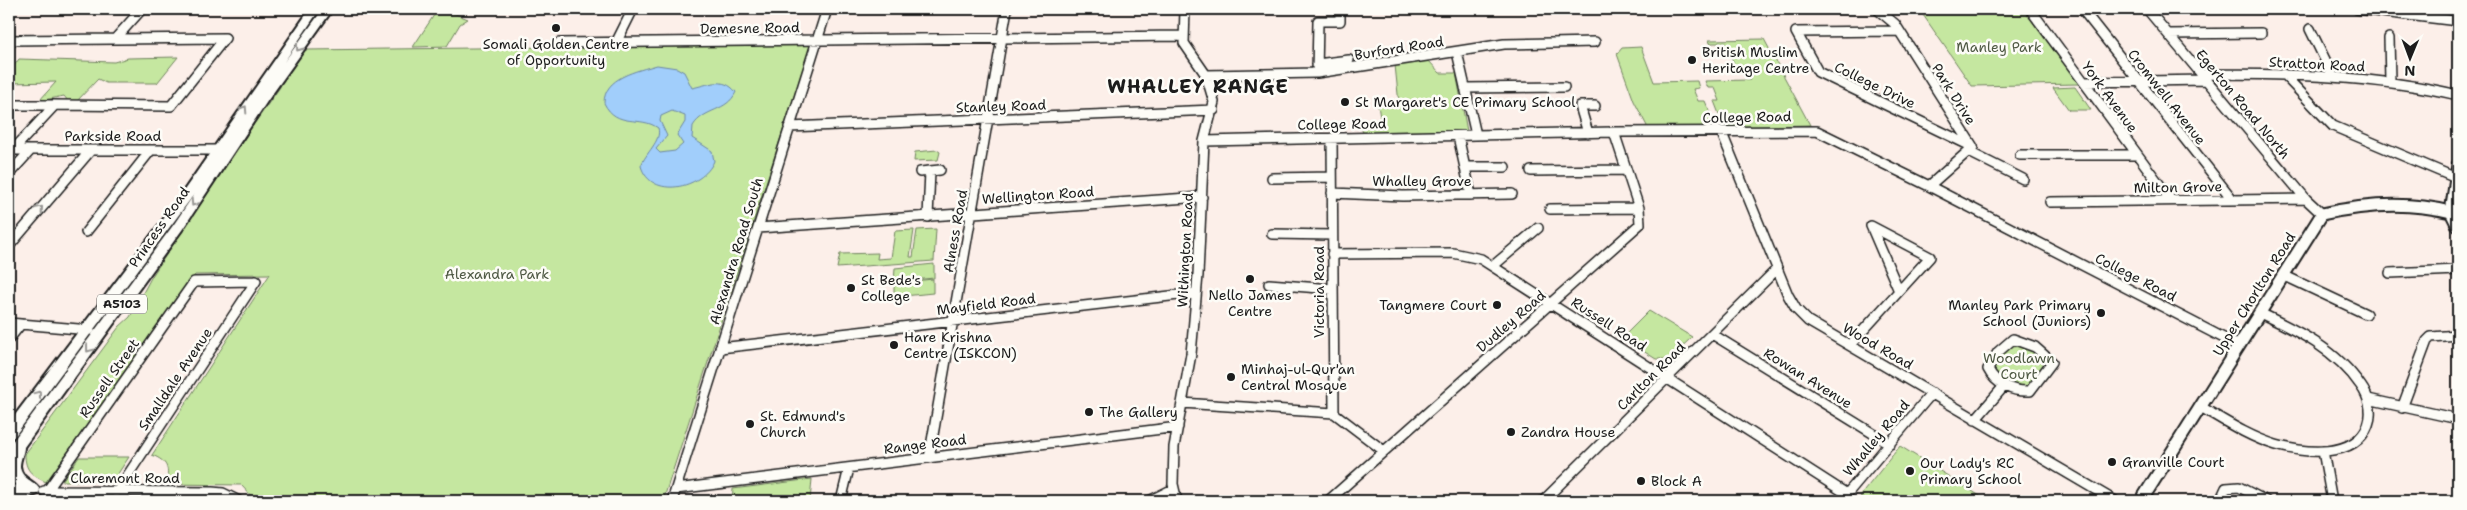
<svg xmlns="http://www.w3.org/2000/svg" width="2467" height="510" font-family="'Shantell Sans',sans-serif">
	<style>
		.green { fill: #c5e7a0; stroke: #70825e }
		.water { fill: #a1cefb; stroke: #6c87a2; fill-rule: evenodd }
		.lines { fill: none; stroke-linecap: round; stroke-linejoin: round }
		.minor-casing { stroke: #1c1c1c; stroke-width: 12 }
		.major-casing { stroke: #1c1c1c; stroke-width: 15 }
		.highway-casing { stroke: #1c1c1c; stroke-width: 4 }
		.minor { stroke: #fdfcf7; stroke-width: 9 }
		.major { stroke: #fdfcf7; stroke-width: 11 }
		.highway { fill: #fdfcf7; fill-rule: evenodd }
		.oneway { stroke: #989794 }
		.poi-dot { fill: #1c1c1c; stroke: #fdfcf7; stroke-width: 2 }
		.labels { text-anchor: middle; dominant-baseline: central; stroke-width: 5; stroke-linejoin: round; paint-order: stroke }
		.shield { fill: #fdfcf7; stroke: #605f5e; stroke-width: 1 }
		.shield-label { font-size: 12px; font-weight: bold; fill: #1c1c1c }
		.street-label { font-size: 14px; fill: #1c1c1c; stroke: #fdfcf7 }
		.poi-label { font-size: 14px; fill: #1c1c1c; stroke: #fdfcf7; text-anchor: start }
		.park-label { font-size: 14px; fill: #4f5944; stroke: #fdfcf7 }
		.district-label { font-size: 19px; font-weight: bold; letter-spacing: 1px; fill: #1c1c1c; stroke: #fdfcf7 }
	</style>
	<rect width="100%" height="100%" fill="#fcefe9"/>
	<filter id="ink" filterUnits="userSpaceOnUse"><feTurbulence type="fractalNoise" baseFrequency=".02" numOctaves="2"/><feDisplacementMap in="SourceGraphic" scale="10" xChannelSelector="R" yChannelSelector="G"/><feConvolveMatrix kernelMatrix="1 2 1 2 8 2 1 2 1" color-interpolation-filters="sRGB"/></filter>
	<g filter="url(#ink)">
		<!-- green -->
		<path class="green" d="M 438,9 L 443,9 L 468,19 L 460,24 L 447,46 L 413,47 Z
			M 1919,9 L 2023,9 L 2079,84 L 1972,86 Z
			M 1764,39 L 1810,125 L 1724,127 L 1714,101 L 1720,101 L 1715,88 L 1708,88 L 1705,81 L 1750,80 L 1744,66 L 1735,66 L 1725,43 L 1710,43 L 1709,40 Z
			M 811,44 L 663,501 L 256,501 L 241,485 L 166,484 C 170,468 167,461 152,455 L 270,274 L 195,275 L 46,482 C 31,475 25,470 25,454 L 119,327 L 130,317 L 152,276 L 249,132 L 248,129 L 252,127 L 280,87 C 281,80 300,57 305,50 Z
			M 1641,47 L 1654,82 L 1697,81 L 1699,88 L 1693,89 L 1698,101 L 1705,101 L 1716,127 L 1648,128 L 1634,101 L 1617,54 L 1622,48 Z
			M 178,57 L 157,83 L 106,83 L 98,79 L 76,102 L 69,102 L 64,96 L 39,101 L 56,82 L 9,83 L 9,72 L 19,59 L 114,62 L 128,58 Z
			M 1428,60 L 1440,73 L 1456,73 L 1467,131 L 1363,133 L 1361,125 L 1381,124 L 1378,105 L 1399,104 L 1395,65 Z
			M 2075,87 L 2091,110 L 2069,110 L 2053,88 Z
			M 937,150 L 940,152 L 938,160 L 914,161 L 915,152 Z
			M 936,229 L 934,261 L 837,268 L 840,254 L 878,253 L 877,259 L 891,258 L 895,231 L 914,230 L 910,257 L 913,257 L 917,230 Z
			M 934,264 L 934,278 L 894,282 L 895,268 Z
			M 933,279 L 933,293 L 894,297 L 894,283 Z
			M 1649,311 L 1692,337 L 1669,359 L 1656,359 L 1622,338 Z
			M 2017,343 L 2042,354 L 2047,362 L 2027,389 L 2019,389 L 1994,375 L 1992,365 L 2010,344 Z
			M 1900,446 L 1988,501 L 1868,501 L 1860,496 Z
			M 79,457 L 129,457 L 113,481 L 62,481 Z
			M 812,479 L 810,501 L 732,501 L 733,489 Z"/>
		<!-- water -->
		<path class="water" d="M 657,65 L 677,68 L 684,72 L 692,88 C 708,85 723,76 736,92 C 727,112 704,108 693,126 L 692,138 L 712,151 L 714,161 C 702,189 651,200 641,166 C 645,153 662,141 658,128 C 640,115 617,129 604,103 C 604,77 637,71 657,65 ZM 672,111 L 685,116 L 685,122 L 677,135 L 683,144 L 675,151 L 660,153 L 656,149 L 667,136 L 660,121 L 661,116 Z"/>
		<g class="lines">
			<defs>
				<path id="minor" d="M 1877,9 L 1895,24 L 1973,147 L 1929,186
					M 2030,9 L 2171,200
					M 2082,9 L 2233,200
					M 2147,9 L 2306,199 L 2322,214
					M 2357,9 L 2458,21
					M 2451,9 L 2458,13
					M 2310,29 L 2333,76
					M 1899,31 L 1796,32 L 1818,72 L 1973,147
					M 2168,34 L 2261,33
					M 2389,38 L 2390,81
					M 9,40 L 115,39 L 142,9
					M 559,43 L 1182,36
					M 616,43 L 633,9
					M 1457,52 L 1476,135
					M 1317,64 L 1349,60
					M 1317,73 L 1318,21 L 1340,21 L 1340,9
					M 2202,74 C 2289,74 2373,75 2458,95
					M 2283,74 L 2333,126 L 2456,178
					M 1206,75 L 1317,73 L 1504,44 L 1595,42
					M 2084,82 L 2207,80
					M 1465,88 L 1564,87
					M 9,105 L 55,105 L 13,150
					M 55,105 L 171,106 L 225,38 L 115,39
					M 789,127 L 1214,110
					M 1721,131 L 1788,295 L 1796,309 L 1808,321 L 2115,501
					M 1588,133 L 1580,106 L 1595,106
					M 1458,136 L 1471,195
					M 1332,138 L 1334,413 L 1384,451
					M 1204,141 L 1614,132 L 1817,131 L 1929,186 L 2239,346
					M 9,150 L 218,150
					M 1969,152 L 2023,179
					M 2020,155 L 2137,155
					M 1465,167 L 1505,167
					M 1531,171 L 1626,170
					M 920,172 L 940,170
					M 9,174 L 31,150
					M 1272,178 L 1332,177
					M 1332,193 L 1403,196 L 1512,194
					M 2050,202 L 2306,199
					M 1550,209 L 1639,208
					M 928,217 L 930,171
					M 758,228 L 1202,197
					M 86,232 L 151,150
					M 1272,234 L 1332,235
					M 9,246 L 91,150
					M 1332,254 L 1453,253 L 1481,259 L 1847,494
					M 1493,266 L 1538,228
					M 2390,273 L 2458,270
					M 2283,275 L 2366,314
					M 1269,284 L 1332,289
					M 9,323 L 90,330
					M 1712,334 L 1890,444
					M 9,339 L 21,324
					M 2013,339 L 2035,347 L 2052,362 L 2030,391 C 2013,392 1996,385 1988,369 L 1998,352 Z
					M 1850,345 L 1930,257 L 1871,226 L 1899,291
					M 720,348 L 1196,293
					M 2368,399 L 2458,419
					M 1182,403 L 1334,413
					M 2201,407 C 2225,421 2249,437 2276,445 C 2304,453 2355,459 2368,425 C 2373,412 2369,397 2361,386 C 2337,350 2298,331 2260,313
					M 2402,408 L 2427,341 L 2431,337 L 2458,335
					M 1975,420 L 2005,385
					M 2323,451 L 2332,501
					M 929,458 L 1007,9
					M 676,489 L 1178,427
					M 9,490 L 26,490
					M 44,491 L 212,492 L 223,493 L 239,501
					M 47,491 L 194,282 L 256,281
					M 116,493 L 256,281
					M 156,501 L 160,492
					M 672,501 L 827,9
					M 841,501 L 849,468
					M 1149,501 L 1173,489
					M 1177,501 L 1173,484 L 1174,447 L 1191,354 L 1198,275 L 1204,141 L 1214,102 L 1206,75 L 1184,43 L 1185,9
					M 1328,501 L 1640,224 L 1639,208 L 1614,132
					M 1543,501 L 1777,269
					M 1841,501 L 1932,393
					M 2220,501 L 2226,488 L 2239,487 L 2266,501"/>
				<path id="major" d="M 2458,165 L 2451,212 L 2458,226
					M 2141,501 L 2322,214 C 2365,204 2408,201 2451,212"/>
				<path id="highway" d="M 310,9 L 320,9 L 284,62 L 323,9 L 333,9 L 268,100 L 182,230 L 24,447 C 24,453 20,459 20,466 C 21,480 35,480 40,490 L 38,494 L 18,501 L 9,501 L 9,492 L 18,489 L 9,476 L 9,446 L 174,224 L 195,193 L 14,437 L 9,439 L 9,423 L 171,209 Z"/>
			</defs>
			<!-- minor casing -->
			<use href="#minor" class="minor-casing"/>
			<!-- major casing -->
			<use href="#major" class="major-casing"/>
			<!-- highway casing -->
			<use href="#highway" class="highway-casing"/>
			<!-- minor -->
			<use href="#minor" class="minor"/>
			<!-- major -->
			<use href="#major" class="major"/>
			<!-- highway -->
			<use href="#highway" class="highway"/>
		</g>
		<!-- one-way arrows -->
		<defs><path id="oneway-chevron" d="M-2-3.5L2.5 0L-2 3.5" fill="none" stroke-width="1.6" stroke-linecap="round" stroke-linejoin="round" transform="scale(1.25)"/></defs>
		<g class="oneway">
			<use href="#oneway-chevron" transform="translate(299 48) rotate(126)"/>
			<use href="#oneway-chevron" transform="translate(244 109) rotate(-57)"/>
			<use href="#oneway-chevron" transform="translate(194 203) rotate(123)"/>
			<use href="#oneway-chevron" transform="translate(40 209) rotate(-49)"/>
			<use href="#oneway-chevron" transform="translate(89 349) rotate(127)"/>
			<use href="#oneway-chevron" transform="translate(38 394) rotate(-53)"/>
		</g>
	</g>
	<!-- markers -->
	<g class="poi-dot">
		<circle cx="556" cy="28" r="5"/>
		<circle cx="1692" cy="60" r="5"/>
		<circle cx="1345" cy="102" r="5"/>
		<circle cx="1250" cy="279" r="5"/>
		<circle cx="851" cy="288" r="5"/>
		<circle cx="1497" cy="305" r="5"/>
		<circle cx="2101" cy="313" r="5"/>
		<circle cx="894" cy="345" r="5"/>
		<circle cx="1231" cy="377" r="5"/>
		<circle cx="1089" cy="412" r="5"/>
		<circle cx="750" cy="424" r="5"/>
		<circle cx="1511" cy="432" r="5"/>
		<circle cx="2112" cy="462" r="5"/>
		<circle cx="1910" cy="471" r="5"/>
		<circle cx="1641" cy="481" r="5"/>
	</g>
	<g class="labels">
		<!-- shield labels -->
		<rect class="shield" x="97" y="294.5" width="50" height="19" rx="4"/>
		<g class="shield-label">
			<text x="122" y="304">A5103</text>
		</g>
		<!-- street labels -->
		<g class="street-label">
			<text transform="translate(750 28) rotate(-1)">Demesne Road</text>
			<text transform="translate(1399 48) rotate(-9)">Burford Road</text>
			<text transform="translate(2317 64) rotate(3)">Stratton Road</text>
			<text transform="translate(1875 85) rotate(26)">College Drive</text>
			<text transform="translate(1954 94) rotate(58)">Park Drive</text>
			<text transform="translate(2110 97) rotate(54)">York Avenue</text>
			<text transform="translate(2167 97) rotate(52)">Cromwell Avenue</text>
			<text transform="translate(2243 104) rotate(50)">Egerton Road North</text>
			<text transform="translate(1001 106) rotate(-2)">Stanley Road</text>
			<text transform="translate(1747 117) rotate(-1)">College Road</text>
			<text transform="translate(1342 124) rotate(-1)">College Road</text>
			<text x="113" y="136">Parkside Road</text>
			<text x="1422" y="181">Whalley Grove</text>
			<text transform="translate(2178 187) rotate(-1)">Milton Grove</text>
			<text transform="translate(1038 195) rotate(-4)">Wellington Road</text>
			<text transform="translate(159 227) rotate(-55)">Princess Road</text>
			<text transform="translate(955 231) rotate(-80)">Alness Road</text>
			<text transform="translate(1185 250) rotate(-87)">Withington Road</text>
			<text transform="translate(736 251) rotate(-73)">Alexandra Road South</text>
			<text transform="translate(2136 277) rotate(27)">College Road</text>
			<text transform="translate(1319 292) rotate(-90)">Victoria Road</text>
			<text transform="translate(2254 294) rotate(-58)">Upper Chorlton Road</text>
			<text transform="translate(986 304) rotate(-7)">Mayfield Road</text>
			<text transform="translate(1511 321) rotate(-41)">Dudley Road</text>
			<text transform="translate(1609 324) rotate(33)">Russell Road</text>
			<text transform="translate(1878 346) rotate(30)">Wood Road</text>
			<text transform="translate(1651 376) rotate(-45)">Carlton Road</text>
			<text transform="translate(109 378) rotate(-55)">Russell Street</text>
			<text transform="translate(1808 378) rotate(32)">Rowan Avenue</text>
			<text transform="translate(175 379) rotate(-56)">Smalldale Avenue</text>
			<text transform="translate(1876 438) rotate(-50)">Whalley Road</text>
			<text transform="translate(925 444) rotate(-7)">Range Road</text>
			<text x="125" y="478">Claremont Road</text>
		</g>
		<!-- poi labels -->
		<g class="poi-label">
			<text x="556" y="44" text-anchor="middle">Somali Golden Centre<tspan x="556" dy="16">of Opportunity</tspan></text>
			<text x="1702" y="52">British Muslim<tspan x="1702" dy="16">Heritage Centre</tspan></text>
			<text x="1355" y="102">St Margaret's CE Primary School</text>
			<text x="861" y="280">St Bede's<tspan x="861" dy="16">College</tspan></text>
			<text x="1250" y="295" text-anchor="middle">Nello James<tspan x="1250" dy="16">Centre</tspan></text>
			<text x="1487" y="305" text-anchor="end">Tangmere Court</text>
			<text x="2091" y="305" text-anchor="end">Manley Park Primary<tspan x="2091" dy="16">School (Juniors)</tspan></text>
			<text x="904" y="337">Hare Krishna<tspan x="904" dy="16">Centre (ISKCON)</tspan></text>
			<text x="1241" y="369">Minhaj-ul-Qur'an<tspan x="1241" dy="16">Central Mosque</tspan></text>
			<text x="1099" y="412">The Gallery</text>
			<text x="760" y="416">St. Edmund's<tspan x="760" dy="16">Church</tspan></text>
			<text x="1521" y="432">Zandra House</text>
			<text x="2122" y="462">Granville Court</text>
			<text x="1920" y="463">Our Lady's RC<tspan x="1920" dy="16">Primary School</tspan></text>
			<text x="1651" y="481">Block A</text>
		</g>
		<!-- park labels -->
		<g class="park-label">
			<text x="1999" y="47">Manley Park</text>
			<text x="497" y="274">Alexandra Park</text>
			<text x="2019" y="358">Woodlawn<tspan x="2019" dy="16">Court</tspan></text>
		</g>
		<!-- district labels -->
		<g class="district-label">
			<text x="1198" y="86">WHALLEY RANGE</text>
		</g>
	</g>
	<!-- margin -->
	<rect width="2467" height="510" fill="none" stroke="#fdfcf7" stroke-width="30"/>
	<rect x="15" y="15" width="2437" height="480" fill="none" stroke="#1c1c1c" stroke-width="2" filter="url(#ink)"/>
	<!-- north arrow -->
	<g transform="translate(2410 58) rotate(181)" stroke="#fdfcf7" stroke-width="4" paint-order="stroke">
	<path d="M0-4L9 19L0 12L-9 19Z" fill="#1c1c1c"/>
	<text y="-8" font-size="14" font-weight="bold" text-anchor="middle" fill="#1c1c1c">N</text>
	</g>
</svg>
